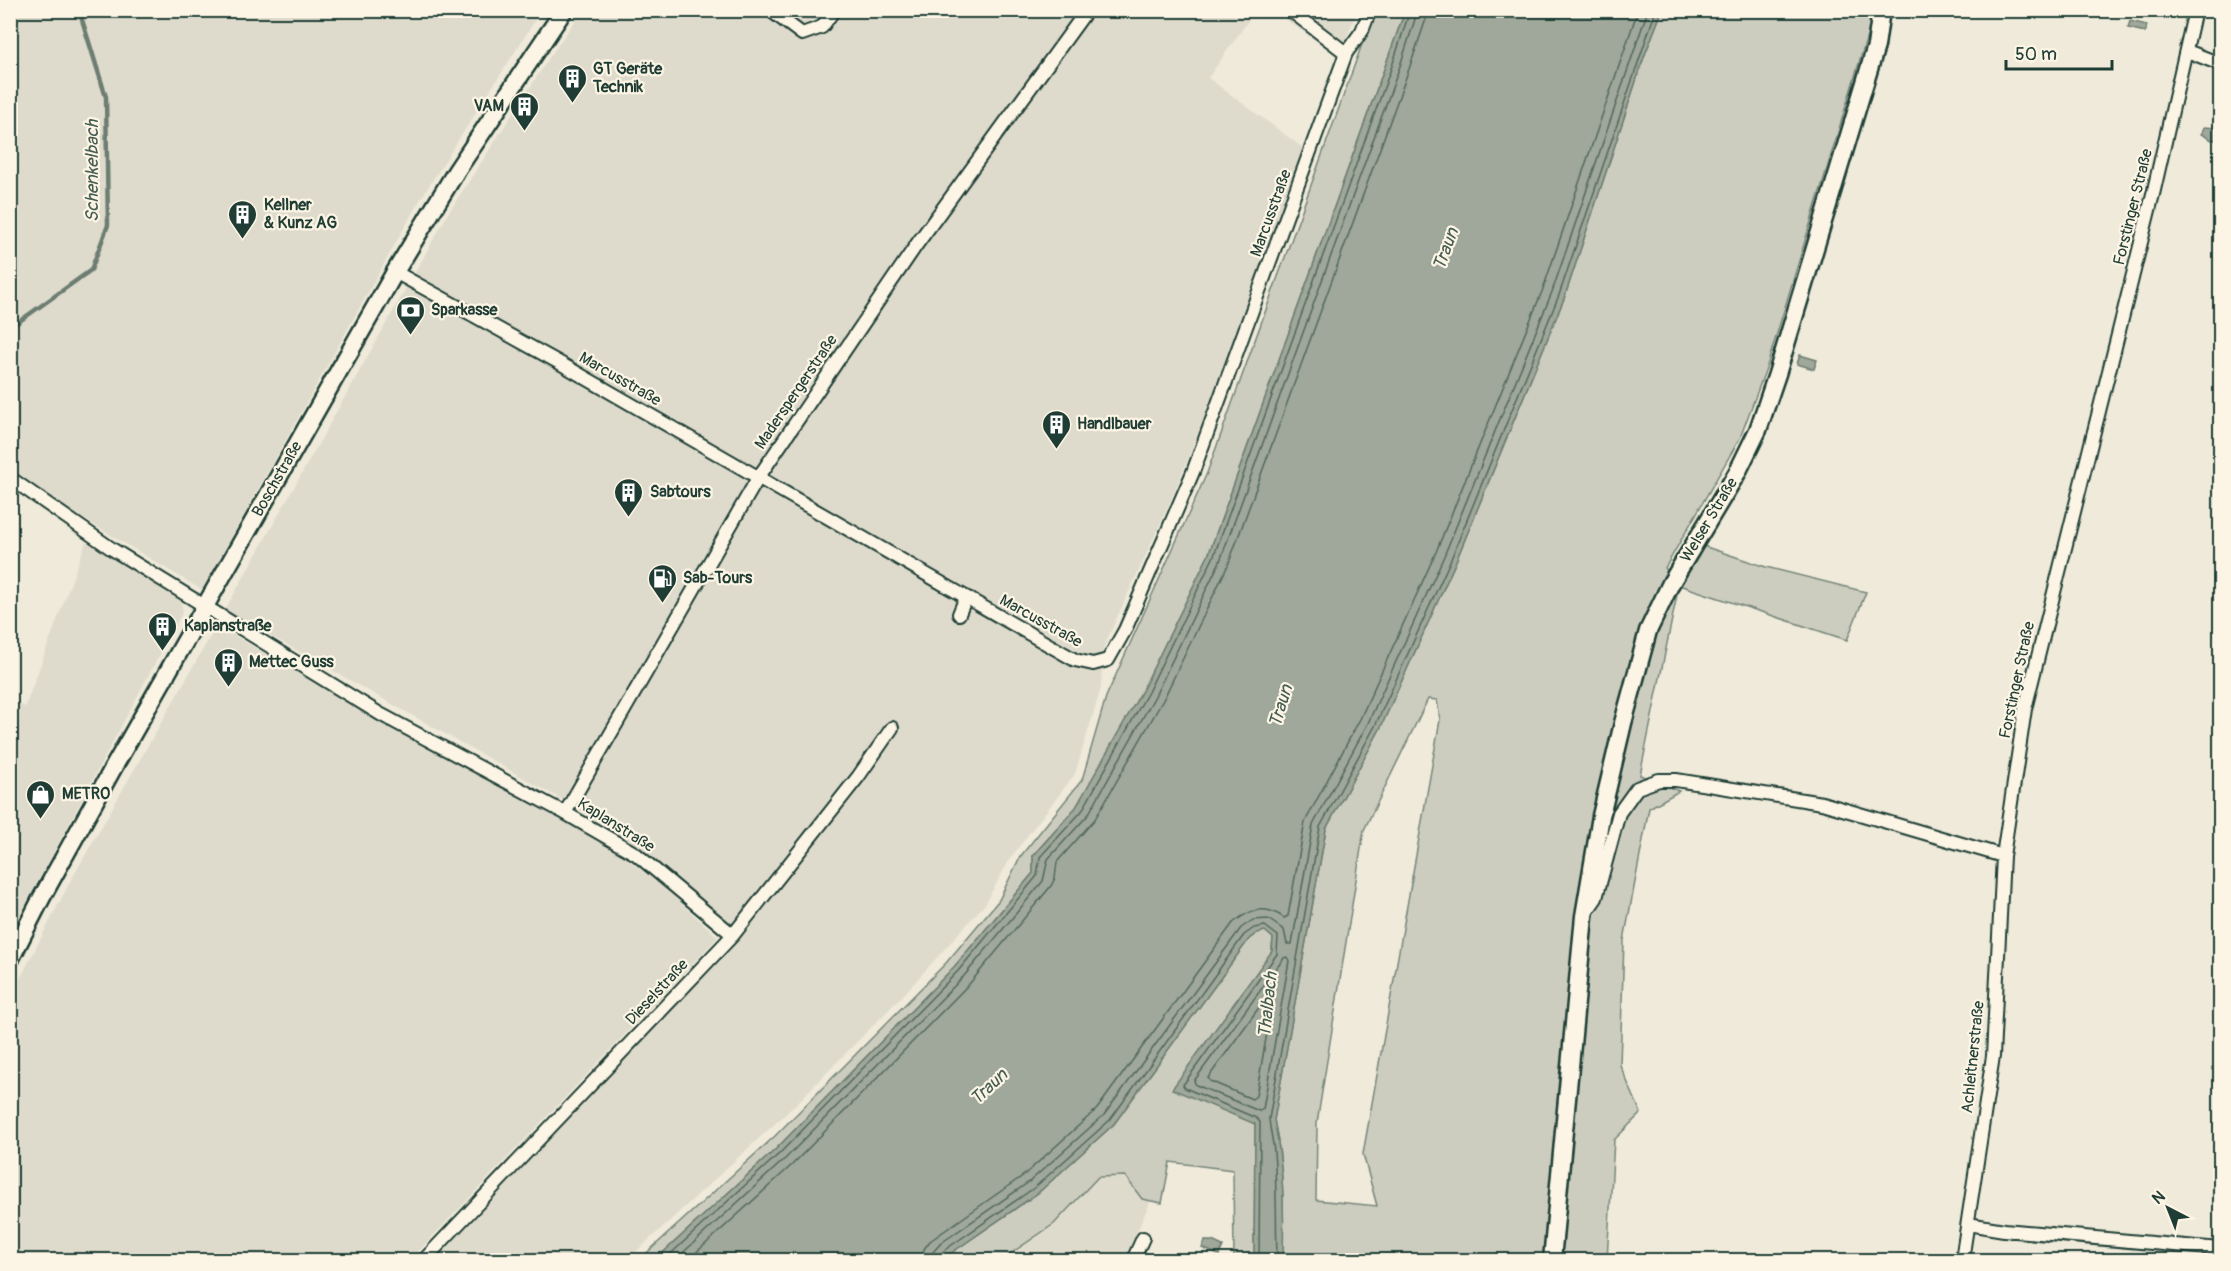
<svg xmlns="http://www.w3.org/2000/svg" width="2231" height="1271" font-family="Pangolin,sans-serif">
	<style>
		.built { fill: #dedbcc }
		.green { fill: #cccdbf; stroke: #76857a; stroke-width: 1.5; fill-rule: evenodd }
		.water { fill: #9fa89a; stroke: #6c7d71; stroke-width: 1.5 }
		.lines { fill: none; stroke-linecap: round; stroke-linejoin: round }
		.shore { stroke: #52685d; stroke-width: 1.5 }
		.stream { stroke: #6c7d71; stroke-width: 4.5 }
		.minor-casing { stroke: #1f3d34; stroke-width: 16 }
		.secondary-casing { stroke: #1f3d34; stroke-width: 21 }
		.minor { stroke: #fcf5e5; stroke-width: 12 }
		.secondary { stroke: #fcf5e5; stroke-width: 16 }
		.labels { text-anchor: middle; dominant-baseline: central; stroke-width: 4.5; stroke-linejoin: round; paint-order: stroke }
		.poi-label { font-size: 16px; font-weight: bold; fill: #1f3d34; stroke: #fcf5e5; text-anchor: start }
		.street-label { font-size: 16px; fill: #1f3d34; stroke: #fcf5e5 }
		.water-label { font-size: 18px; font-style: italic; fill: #455d53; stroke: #fcf5e5 }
	</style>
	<rect width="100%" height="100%" fill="#efeada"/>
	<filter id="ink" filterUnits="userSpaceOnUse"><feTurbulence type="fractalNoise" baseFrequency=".0167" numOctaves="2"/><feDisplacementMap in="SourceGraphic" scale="12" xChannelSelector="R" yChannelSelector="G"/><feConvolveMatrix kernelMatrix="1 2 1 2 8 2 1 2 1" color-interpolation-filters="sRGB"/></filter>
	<g filter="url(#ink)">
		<!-- built -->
		<path class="built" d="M 10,11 L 541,11 L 418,203 L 202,590 L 11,475 Z
			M 582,11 L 1255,11 L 1208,78 L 1303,148 L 1230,354 L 1172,498 L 1103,648 L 1101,688 L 1075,774 L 1011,857 L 985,904 L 905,993 L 792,1108 L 627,1260 L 428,1260 L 578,1103 L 727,954 L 742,935 L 656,861 L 577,808 L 225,610 L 449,212 L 551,55 Z
			M 1274,11 L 1357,11 L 1339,57 Z
			M 86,542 L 179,597 L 183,611 L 11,932 L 11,700 L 25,707 Z
			M 217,625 L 274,659 L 603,841 L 659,883 L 718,937 L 410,1260 L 11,1260 L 10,998 L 70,882 Z
			M 1125,1176 L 1142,1198 L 1151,1200 L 1124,1260 L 1001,1260 L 1054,1224 L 1098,1177 Z"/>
		<!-- green -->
		<path class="green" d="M 1374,11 L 1405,11 L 1208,556 L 1143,689 L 1076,808 L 1033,855 L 1033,873 L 954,967 L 776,1149 L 655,1260 L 639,1260 L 775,1136 L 946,963 L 999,900 L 1020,857 L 1082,780 L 1106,697 L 1207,473 Z
			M 1662,11 L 1872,11 L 1869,30 L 1768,363 L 1740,438 L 1665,568 L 1679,584 L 1703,546 L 1766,567 L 1866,592 L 1847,640 L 1679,585 L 1640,775 L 1679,791 L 1649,808 L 1624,940 L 1620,1065 L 1641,1113 L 1614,1140 L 1607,1260 L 1283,1260 C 1284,1214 1284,1166 1274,1120 L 1326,829 L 1380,729 L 1456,561 L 1565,296 L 1644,57 ZM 1428,699 L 1437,700 L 1440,720 L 1363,1154 L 1377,1206 L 1316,1200 L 1317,1123 L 1364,830 Z
			M 1265,931 L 1273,938 L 1255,1124 L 1254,1260 L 1234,1260 L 1233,1170 L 1170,1162 L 1162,1203 L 1142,1199 L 1125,1176 L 1098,1177 L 1054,1224 L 1001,1260 L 941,1260 L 1038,1193 L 1114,1124 L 1249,939 L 1257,933 Z"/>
		<!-- water -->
		<path class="water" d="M 1405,11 L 1662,11 L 1644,57 L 1565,296 L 1456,561 L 1380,729 L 1326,829 L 1274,1120 C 1284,1166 1284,1214 1283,1260 L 1254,1260 L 1255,1124 L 1172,1089 L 1272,951 L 1273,938 L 1265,931 L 1257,933 L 1249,939 L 1114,1124 L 1038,1193 L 941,1260 L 655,1260 L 776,1149 L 954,967 L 1033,873 L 1033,856 L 1076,807 L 1143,689 L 1208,556 Z
			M 2130,21 L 2147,25 L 2145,32 L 2128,28 Z
			M 2220,121 L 2220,140 L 2212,140 L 2201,134 L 2204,127 L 2217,128 Z
			M 1800,355 L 1817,360 L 1814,369 L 1797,364 Z
			M 1205,1241 L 1212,1241 L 1223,1246 L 1219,1255 L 1202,1248 Z"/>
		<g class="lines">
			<!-- shore -->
			<path class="shore" d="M 1287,957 L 1289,961 L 1263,1109 L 1259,1111 L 1196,1085 L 1194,1081 L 1284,958 Z
				M 1271,994 L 1273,998 L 1256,1096 L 1252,1099 L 1210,1081 L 1208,1078 L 1268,995 Z
				M 664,1260 L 780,1153 L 958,971 L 1037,876 L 1040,857 L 1082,811 L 1148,692 L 1213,558 L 1393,63 L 1410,10
				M 675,1260 L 786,1158 L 964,976 L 1043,881 L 1048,859 L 1088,815 L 1155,696 L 1220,561 L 1400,66 L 1418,10
				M 688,1260 L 792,1165 L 970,983 L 1051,886 L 1055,878 L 1057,862 L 1095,819 L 1163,700 L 1228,565 L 1409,69 L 1426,19 L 1427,10
				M 922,1260 L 924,1249 L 930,1241 L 1024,1175 L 1097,1109 L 1233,923 C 1250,909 1266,904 1284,918 L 1288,916 L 1305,822 L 1360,719 L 1436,552 L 1543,289 L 1638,10
				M 931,1260 L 933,1252 L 941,1243 L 1029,1182 L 1104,1115 L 1241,928 L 1253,920 L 1268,919 L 1284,930 L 1287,944 L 1292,944 L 1313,825 L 1368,723 L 1444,556 L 1552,292 L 1648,10
				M 938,1260 L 939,1255 L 946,1249 L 1034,1188 L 1110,1120 L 1244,935 L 1254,928 L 1265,926 L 1278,936 L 1277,954 L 1183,1085 L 1185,1088 L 1256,1118 L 1260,1122 L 1259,1260
				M 1277,1260 C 1276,1224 1277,1188 1274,1152 C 1273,1141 1270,1130 1269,1119 L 1320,827 L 1375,726 L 1451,559 L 1559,295 L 1656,10"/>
			<!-- stream -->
			<path class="stream" d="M 10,328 L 91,270 L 108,225 L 106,97 L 79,10"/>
			<defs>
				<path id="minor" d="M 770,10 L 802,34 L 822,27 L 834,10
					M 1290,10 L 1346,53
					M 2187,51 L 2220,64
					M 395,272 L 558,362 L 1075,660 L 1093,664 L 1108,660 L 1125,630 L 1193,472 L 1346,53 L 1362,31 L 1370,10
					M 10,478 L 112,549 L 380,714 L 565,813 L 636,854 L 733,935
					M 959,614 L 966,597
					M 565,813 L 758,478 L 917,244 L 1087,10
					M 1587,911 L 1596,898 L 1619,813 L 1637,788 L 1659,780 L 1676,780 L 1822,803 L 2003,856
					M 1968,1224 L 2004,1230 L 2220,1249
					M 424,1260 L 733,935 L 858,777 L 892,728
					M 1133,1260 L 1143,1238
					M 1962,1260 L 1993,1056 L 2003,856 L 2025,709 L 2154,190 L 2195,10"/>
				<path id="secondary" d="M 10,960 L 42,897 L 112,770 L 395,272 L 457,170 L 564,10
					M 1552,1260 L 1584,916 L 1601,816 L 1623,723 L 1648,631 L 1671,583 L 1737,473 L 1758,430 L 1777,374 L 1876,46 L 1881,10"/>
			</defs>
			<!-- minor casing -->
			<use href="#minor" class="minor-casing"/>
			<!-- secondary casing -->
			<use href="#secondary" class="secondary-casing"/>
			<!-- minor -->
			<use href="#minor" class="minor"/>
			<!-- secondary -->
			<use href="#secondary" class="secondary"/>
		</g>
	</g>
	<!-- icons -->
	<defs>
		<symbol id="building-pin" viewBox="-11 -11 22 30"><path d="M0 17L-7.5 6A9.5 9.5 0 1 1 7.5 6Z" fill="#1f3d34" stroke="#fcf5e5"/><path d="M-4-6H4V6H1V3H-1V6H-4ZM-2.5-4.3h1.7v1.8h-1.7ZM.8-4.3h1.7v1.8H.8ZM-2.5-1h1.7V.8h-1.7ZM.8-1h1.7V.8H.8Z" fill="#fff"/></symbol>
		<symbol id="bank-pin" viewBox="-11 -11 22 30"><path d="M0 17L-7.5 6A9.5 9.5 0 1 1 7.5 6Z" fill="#1f3d34" stroke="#fcf5e5"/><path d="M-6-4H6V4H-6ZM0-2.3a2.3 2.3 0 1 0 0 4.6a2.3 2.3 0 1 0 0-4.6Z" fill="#fff"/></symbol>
		<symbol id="fuel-pin" viewBox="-11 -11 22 30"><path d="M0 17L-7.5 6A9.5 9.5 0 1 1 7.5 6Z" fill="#1f3d34" stroke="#fcf5e5"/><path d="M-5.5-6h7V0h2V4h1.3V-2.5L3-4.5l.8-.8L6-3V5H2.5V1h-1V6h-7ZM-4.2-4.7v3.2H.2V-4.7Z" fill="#fff"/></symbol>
		<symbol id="shop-pin" viewBox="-11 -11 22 30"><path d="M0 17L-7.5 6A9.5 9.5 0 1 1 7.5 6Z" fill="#1f3d34" stroke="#fcf5e5"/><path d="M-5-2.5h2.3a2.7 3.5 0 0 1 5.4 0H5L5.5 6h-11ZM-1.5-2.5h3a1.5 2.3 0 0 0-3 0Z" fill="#fff"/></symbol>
	</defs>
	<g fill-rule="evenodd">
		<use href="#building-pin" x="556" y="62" width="33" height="45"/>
		<use href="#building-pin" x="508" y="90" width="33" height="45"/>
		<use href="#building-pin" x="226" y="198" width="33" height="45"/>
		<use href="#bank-pin" x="394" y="294" width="33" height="45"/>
		<use href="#building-pin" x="1040" y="408" width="33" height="45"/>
		<use href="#building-pin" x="612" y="476" width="33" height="45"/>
		<use href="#fuel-pin" x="646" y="562" width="33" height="45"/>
		<use href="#building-pin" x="146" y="610" width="33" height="45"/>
		<use href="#building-pin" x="212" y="646" width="33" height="45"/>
		<use href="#shop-pin" x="24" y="778" width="33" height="45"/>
	</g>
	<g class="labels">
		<!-- poi labels -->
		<g class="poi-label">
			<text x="593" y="69">GT Geräte<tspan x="593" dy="18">Technik</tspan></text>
			<text x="504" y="106" text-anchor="end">VAM</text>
			<text x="264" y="205">Kellner<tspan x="264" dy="18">&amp; Kunz AG</tspan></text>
			<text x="431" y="310">Sparkasse</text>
			<text x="1077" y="424">Handlbauer</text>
			<text x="650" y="492">Sabtours</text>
			<text x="683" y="578">Sab-Tours</text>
			<text x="184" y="626">Kaplanstraße</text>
			<text x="249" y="662">Mettec Guss</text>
			<text x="62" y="794">METRO</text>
		</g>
		<!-- street labels -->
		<g class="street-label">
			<text transform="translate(2133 207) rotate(-76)">Forstinger Straße</text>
			<text transform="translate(1271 213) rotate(-70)">Marcusstraße</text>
			<text transform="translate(620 379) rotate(30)">Marcusstraße</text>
			<text transform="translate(796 392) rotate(-56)">Maderspergerstraße</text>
			<text transform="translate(277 479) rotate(-60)">Boschstraße</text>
			<text transform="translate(1709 520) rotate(-59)">Welser Straße</text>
			<text transform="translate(1041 621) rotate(29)">Marcusstraße</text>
			<text transform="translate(2017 680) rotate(-78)">Forstinger Straße</text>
			<text transform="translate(616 825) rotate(32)">Kaplanstraße</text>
			<text transform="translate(657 992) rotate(-47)">Dieselstraße</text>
			<text transform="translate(1973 1057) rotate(-84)">Achleitnerstraße</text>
		</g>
		<!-- water labels -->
		<g class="water-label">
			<text transform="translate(92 171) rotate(-90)">Schenkelbach</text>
			<text transform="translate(1446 249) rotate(-70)">Traun</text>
			<text transform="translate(1281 706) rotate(-73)">Traun</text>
			<text transform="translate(1268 1005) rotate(-84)">Thalbach</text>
			<text transform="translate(989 1087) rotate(-43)">Traun</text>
		</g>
	</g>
	<!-- margin -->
	<rect width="2231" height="1271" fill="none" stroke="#fcf5e5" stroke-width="36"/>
	<rect x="18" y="18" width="2195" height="1235" fill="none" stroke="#1f3d34" stroke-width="2" filter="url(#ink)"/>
	<!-- north arrow -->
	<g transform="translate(2168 1208) rotate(318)" stroke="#fcf5e5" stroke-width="4.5" paint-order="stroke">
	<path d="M0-4.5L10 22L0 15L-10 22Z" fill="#1f3d34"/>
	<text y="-9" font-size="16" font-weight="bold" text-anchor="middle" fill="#1f3d34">N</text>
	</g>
	<!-- scale -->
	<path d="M2006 60v9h106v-9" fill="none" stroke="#1f3d34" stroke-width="3"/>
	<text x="2015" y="60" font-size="18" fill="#1f3d34" stroke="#fcf5e5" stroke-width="4.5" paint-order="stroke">50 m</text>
</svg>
